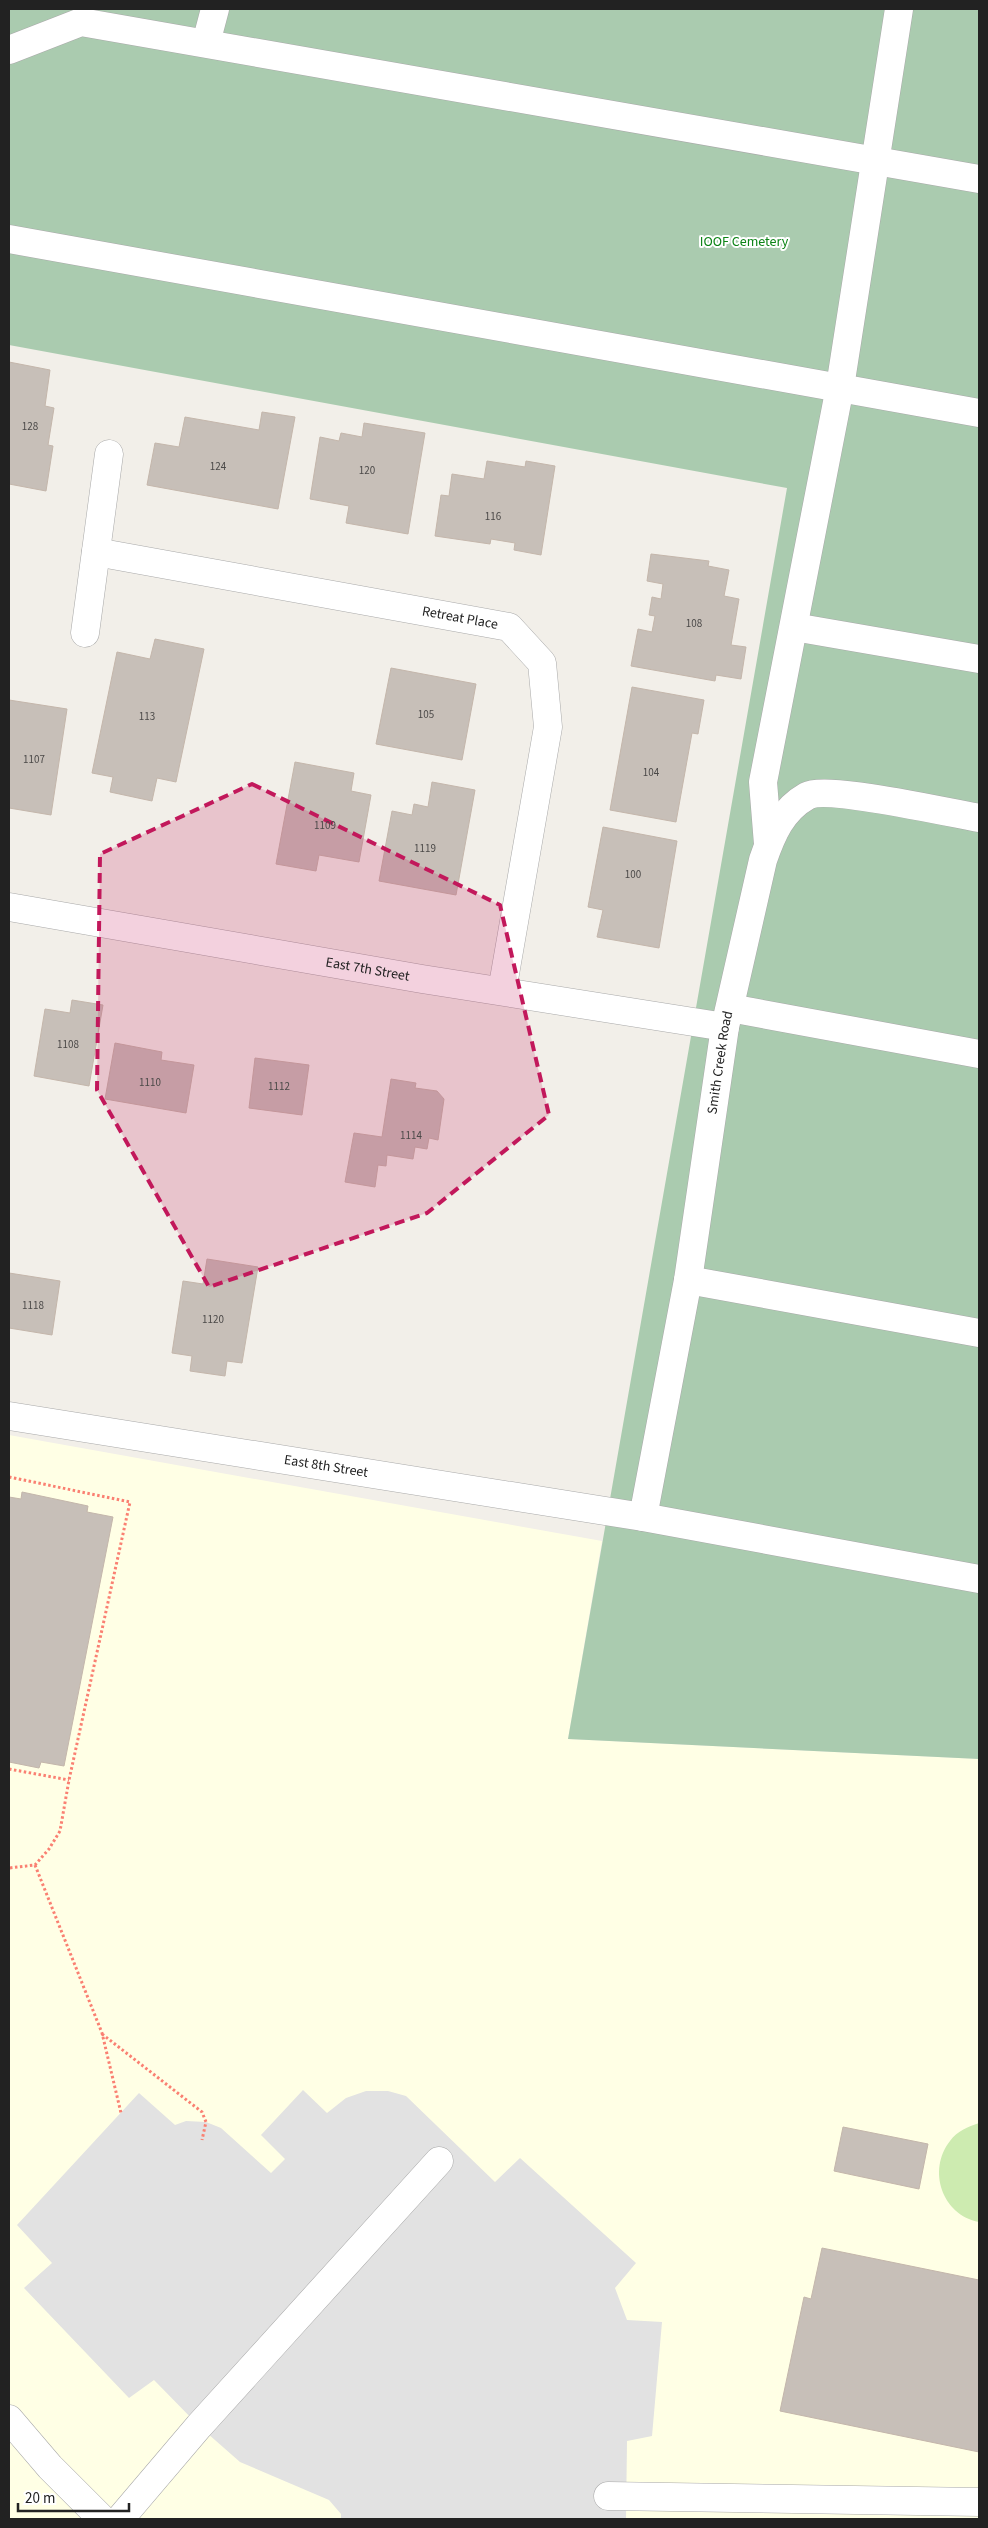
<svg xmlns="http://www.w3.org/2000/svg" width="988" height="2528" font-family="'Source Sans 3',sans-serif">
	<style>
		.education { fill: #ffffe5 }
		.grass { fill: #cdebb0 }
		.cemetery { fill: #aacbaf }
		.parking { fill: #e2e2e2 }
		.building { fill: #c7bfb8; stroke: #c4b6ab }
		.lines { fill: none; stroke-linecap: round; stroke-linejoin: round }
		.minor-casing { stroke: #a9a9a9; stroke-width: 29 }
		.path { stroke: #fa8072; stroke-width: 3; stroke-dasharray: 2.5 2.5; stroke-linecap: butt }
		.minor { stroke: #fff; stroke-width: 28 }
		.marked { fill: #c2185b; fill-opacity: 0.2; stroke: #c2185b; stroke-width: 4; stroke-dasharray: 10 6; stroke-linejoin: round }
		.labels { text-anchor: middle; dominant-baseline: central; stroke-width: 4; stroke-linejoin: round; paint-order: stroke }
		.number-label { font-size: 11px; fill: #4b4948 }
		.park-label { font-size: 14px; fill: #0c8416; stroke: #fff }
		.street-label { font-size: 14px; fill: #222; stroke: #fff }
	</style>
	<rect width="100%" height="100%" fill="#f2efe9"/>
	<!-- education -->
	<path class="education" d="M 9,1435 L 602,1541 L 568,1739 L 979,1759 L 979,2519 L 9,2519 Z"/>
	<!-- grass -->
	<path class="grass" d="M 979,2123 L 979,2222 C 942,2215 927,2170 950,2141 C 957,2131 968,2127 979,2123 Z"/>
	<!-- cemetery -->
	<path class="cemetery" d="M 9,9 L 979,9 L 979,1759 L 568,1739 L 787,488 L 9,345 Z"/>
	<!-- parking -->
	<path class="parking" d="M 303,2090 L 327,2113 L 346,2098 L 366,2091 L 388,2091 L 406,2096 L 495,2182 L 520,2158 L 636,2263 L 615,2288 L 627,2320 L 662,2322 L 652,2436 L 627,2441 L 626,2519 L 341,2519 L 341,2514 L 329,2500 L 240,2462 L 199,2426 L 154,2380 L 129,2398 L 24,2288 L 52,2263 L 17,2225 L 139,2093 L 175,2125 L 186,2121 L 206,2122 L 221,2128 L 271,2173 L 285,2159 L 261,2135 Z"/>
	<!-- building -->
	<path class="building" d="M 9,362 L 50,370 L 45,406 L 54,408 L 48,445 L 53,446 L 46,491 L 9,484 Z
		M 262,412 L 295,417 L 278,509 L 147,485 L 155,443 L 179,447 L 185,417 L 259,430 Z
		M 364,423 L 425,433 L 408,534 L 346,523 L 349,506 L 310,499 L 320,437 L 339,441 L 341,433 L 362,437 Z
		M 487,461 L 525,467 L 526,461 L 555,466 L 541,555 L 514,550 L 515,543 L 491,539 L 490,544 L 435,536 L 441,495 L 449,496 L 452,474 L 484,479 Z
		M 651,554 L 709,561 L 708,566 L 729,570 L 724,596 L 739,599 L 731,645 L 746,647 L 741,679 L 716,675 L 715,681 L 631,666 L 638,629 L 652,632 L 655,616 L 649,615 L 652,597 L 661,599 L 663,584 L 647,581 Z
		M 155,639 L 204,649 L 176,782 L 157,778 L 152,801 L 110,792 L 113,777 L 92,773 L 117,652 L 150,659 Z
		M 391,668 L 476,684 L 462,760 L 376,744 Z
		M 632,687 L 704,700 L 698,734 L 692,733 L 676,822 L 610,810 Z
		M 9,700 L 67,709 L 51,815 L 9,808 Z
		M 295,762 L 354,773 L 351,791 L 371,795 L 359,862 L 319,855 L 316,871 L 276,864 Z
		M 432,782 L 475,790 L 456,895 L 379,881 L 392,811 L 412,815 L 414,804 L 428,807 Z
		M 603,827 L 677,841 L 659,948 L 597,937 L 603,910 L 588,907 Z
		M 72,1000 L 103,1005 L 89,1086 L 34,1076 L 45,1009 L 70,1013 Z
		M 115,1043 L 162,1052 L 161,1060 L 194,1065 L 186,1113 L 105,1099 Z
		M 255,1058 L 309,1065 L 302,1115 L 249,1108 Z
		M 391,1079 L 416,1083 L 415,1088 L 437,1091 L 444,1099 L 438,1140 L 429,1138 L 427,1149 L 415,1147 L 413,1159 L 387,1155 L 386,1166 L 378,1165 L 375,1187 L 345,1182 L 354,1133 L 382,1137 Z
		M 207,1259 L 258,1267 L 242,1363 L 227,1361 L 225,1376 L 190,1371 L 192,1356 L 172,1353 L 183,1281 L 203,1284 Z
		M 9,1273 L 60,1281 L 52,1335 L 9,1328 Z
		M 22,1492 L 88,1506 L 87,1512 L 113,1517 L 64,1766 L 41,1762 L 39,1768 L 9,1762 L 9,1497 L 21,1499 Z
		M 843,2127 L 928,2144 L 919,2189 L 834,2171 Z
		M 822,2248 L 979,2280 L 979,2452 L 780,2411 L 804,2297 L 811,2299 Z"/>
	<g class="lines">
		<defs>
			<g id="minor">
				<path d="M 206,43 L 215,9"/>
				<path d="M 9,50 L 81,22 L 979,179"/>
				<path d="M 9,239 L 979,413"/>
				<path id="s1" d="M 96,552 L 509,627 L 542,663 L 548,727 L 502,991"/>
				<path d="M 794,627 L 979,659"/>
				<path d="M 85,633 L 109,454"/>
				<path d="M 768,844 L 763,782 L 840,387 L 899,9"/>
				<path id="s2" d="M 9,907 L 422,979 L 725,1027"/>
				<path d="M 730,1008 L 979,1054"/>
				<path d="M 688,1280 L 979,1333"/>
				<path id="s3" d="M 9,1416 L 643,1517 L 979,1579"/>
				<path id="s4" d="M 643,1517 L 688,1280 L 725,1027 L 763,860 C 772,834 782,810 807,796 C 826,785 951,813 979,818"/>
				<path d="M 9,2419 L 50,2467 L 102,2519"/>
				<path d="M 608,2496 L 979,2502"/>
				<path d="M 120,2519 L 199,2426 L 439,2161"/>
			</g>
		</defs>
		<!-- minor casing -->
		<use href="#minor" class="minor-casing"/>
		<!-- path -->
		<path class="path" d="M 9,1477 L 130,1502 L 69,1780 L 60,1831 L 49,1849 L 35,1865 L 9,1868
			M 9,1769 L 69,1780
			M 35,1865 L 102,2033 L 121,2113
			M 102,2034 L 202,2112 L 206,2122 L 202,2140"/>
		<!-- minor -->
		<use href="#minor" class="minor"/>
	</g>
	<!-- marked area -->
	<path class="marked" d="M 252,784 L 500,905 L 549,1115 L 427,1213 L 209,1287 L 97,1090 L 100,854 Z"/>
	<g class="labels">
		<!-- number labels -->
		<g class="number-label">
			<text x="30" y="426">128</text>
			<text x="218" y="466">124</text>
			<text x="367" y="470">120</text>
			<text x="493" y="516">116</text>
			<text x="694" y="623">108</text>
			<text x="426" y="714">105</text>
			<text x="147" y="716">113</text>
			<text x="34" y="759">1107</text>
			<text x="651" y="772">104</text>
			<text x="325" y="825">1109</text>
			<text x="425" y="848">1119</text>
			<text x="633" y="874">100</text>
			<text x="68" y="1044">1108</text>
			<text x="150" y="1082">1110</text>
			<text x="279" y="1086">1112</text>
			<text x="411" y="1135">1114</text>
			<text x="33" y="1305">1118</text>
			<text x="213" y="1319">1120</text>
		</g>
		<!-- park labels -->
		<g class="park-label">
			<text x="744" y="242">IOOF Cemetery</text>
		</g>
		<!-- street labels -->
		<g class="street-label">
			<text stroke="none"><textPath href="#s1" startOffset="370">Retreat Place</textPath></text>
			<text stroke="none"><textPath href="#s2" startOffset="364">East 7th Street</textPath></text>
			<text stroke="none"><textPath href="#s4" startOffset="461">Smith Creek Road</textPath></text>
			<text stroke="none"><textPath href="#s3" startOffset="321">East 8th Street</textPath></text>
		</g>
	</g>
	<!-- border -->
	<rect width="988" height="2528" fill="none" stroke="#222222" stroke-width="20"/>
	<!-- scale -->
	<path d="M18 2503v8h111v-8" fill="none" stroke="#222222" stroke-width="2.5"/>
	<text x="25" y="2503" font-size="15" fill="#222222" stroke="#ffffff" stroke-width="4" paint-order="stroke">20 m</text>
</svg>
